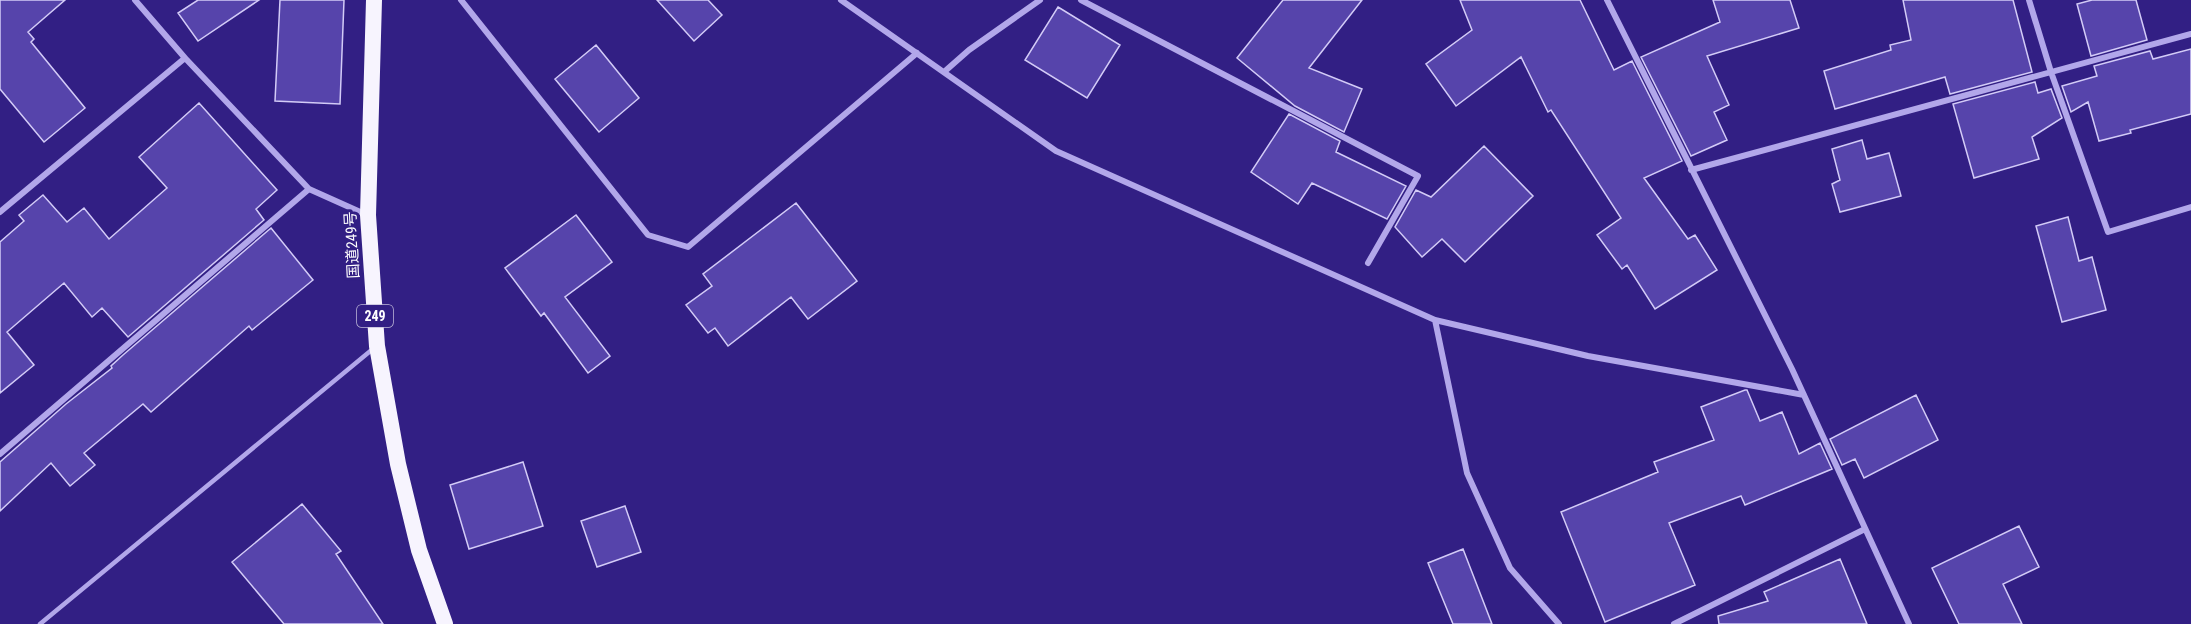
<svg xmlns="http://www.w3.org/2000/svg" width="2191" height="624" font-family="'Roboto Condensed','Noto Sans JP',sans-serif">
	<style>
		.building { fill: #5644ab; stroke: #d3cbf7; stroke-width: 1.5 }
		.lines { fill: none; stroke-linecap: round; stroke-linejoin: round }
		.service { stroke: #b2a7ea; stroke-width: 4.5 }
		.minor { stroke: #b2a7ea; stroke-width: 6 }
		.trunk { stroke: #f7f4fe; stroke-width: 16 }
		.labels { text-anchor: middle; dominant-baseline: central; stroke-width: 6; stroke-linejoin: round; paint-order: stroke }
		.shield { fill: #321f84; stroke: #c2bcda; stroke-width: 1.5 }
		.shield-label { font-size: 14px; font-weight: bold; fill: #fff }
		.street-label { font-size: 15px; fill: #fff; stroke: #321f84 }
	</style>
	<rect width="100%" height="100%" fill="#321f84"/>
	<!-- building -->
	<path class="building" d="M 0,0 L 65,0 L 28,32 L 34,39 L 31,42 L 85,108 L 44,142 L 0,89 Z
		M 198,0 L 259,0 L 198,41 L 178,13 Z
		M 280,0 L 344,0 L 340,104 L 275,101 Z
		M 657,0 L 708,0 L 722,15 L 694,41 Z
		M 1283,0 L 1362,0 L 1309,68 L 1362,89 L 1344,132 L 1295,106 L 1237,58 Z
		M 1460,0 L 1580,0 L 1614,70 L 1632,61 L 1682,161 L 1644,178 L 1688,239 L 1695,235 L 1717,270 L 1655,309 L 1627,265 L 1622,269 L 1597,235 L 1621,218 L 1551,110 L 1548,112 L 1521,57 L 1456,106 L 1426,64 L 1472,30 Z
		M 1713,0 L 1790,0 L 1799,28 L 1707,56 L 1729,105 L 1714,112 L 1727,140 L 1691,156 L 1641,57 L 1720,22 Z
		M 1903,0 L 2013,0 L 2032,72 L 1950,94 L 1945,77 L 1835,109 L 1824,71 L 1891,50 L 1890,45 L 1911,40 Z
		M 2092,0 L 2136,0 L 2147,40 L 2091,56 L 2077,4 Z
		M 1058,7 L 1120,45 L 1087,98 L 1025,60 Z
		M 596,45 L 639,98 L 599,132 L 555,79 Z
		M 2191,49 L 2191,114 L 2130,130 L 2131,133 L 2099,141 L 2088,102 L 2071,112 L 2062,86 L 2097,76 L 2094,66 L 2150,51 L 2153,59 Z
		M 2035,82 L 2038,93 L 2051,89 L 2062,118 L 2032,137 L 2039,159 L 1974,178 L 1953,104 Z
		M 199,103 L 277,190 L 256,209 L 264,220 L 128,337 L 102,308 L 92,317 L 64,283 L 7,332 L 34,365 L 0,393 L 0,242 L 24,221 L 19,215 L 43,195 L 67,222 L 84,208 L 109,239 L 167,188 L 139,157 Z
		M 1289,114 L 1340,141 L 1336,152 L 1406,186 L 1387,219 L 1312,183 L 1298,204 L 1251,172 Z
		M 1862,140 L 1867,159 L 1889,153 L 1901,196 L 1840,212 L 1832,184 L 1840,180 L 1832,149 Z
		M 1484,146 L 1533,196 L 1465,262 L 1442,239 L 1422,257 L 1395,227 L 1416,190 L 1431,197 Z
		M 796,203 L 857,281 L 808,319 L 791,297 L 728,346 L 715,328 L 708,333 L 686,305 L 712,286 L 703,274 Z
		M 576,215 L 612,262 L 565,297 L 610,356 L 588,373 L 544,313 L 541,316 L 505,268 Z
		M 2068,217 L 2079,261 L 2092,257 L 2106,310 L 2062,322 L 2036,226 Z
		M 271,228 L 313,280 L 252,330 L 249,326 L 151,412 L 143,404 L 84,453 L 95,465 L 70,486 L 51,463 L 0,511 L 0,462 L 66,404 L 112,368 L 111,366 L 123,355 Z
		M 1745,390 L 1747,390 L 1760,421 L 1782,412 L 1799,454 L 1820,443 L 1832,469 L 1745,505 L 1741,496 L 1669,523 L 1695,585 L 1605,622 L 1561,512 L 1658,472 L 1654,462 L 1714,440 L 1701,407 Z
		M 1916,395 L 1938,440 L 1864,478 L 1855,459 L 1842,465 L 1830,439 Z
		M 523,462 L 543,526 L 469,549 L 450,485 Z
		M 302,504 L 341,551 L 336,554 L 383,624 L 284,624 L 232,562 Z
		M 625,506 L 641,552 L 597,567 L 581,521 Z
		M 2019,526 L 2039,567 L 2003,584 L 2022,624 L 1959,624 L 1932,568 Z
		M 1463,549 L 1492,624 L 1453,624 L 1428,563 Z
		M 1840,559 L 1867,624 L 1719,624 L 1718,616 L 1768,601 L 1764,592 Z"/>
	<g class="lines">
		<!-- service -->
		<path class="service" d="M 40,624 L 374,348"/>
		<!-- minor -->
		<path class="minor" d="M 135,0 L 185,58 L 309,189 L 367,215
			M 461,0 L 648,235 L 688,247 L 917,53
			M 841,0 L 1056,151 L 1435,320 L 1588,356 L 1804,395
			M 1081,0 L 1418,176 L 1368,263
			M 1607,0 L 1792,369 L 1909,624
			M 2029,0 L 2051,72 L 2108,232 L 2191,207
			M 944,72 L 969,50 L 1040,0
			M 1691,170 L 2191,34
			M 0,212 L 185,58
			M 1435,320 L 1467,473 L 1510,568 L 1559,624
			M 0,454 L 309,189
			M 1674,624 L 1865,529"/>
		<!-- trunk -->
		<path class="trunk" d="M 374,0 L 368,215 L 377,346 L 398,464 L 419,550 L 445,624"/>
	</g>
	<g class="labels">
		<!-- shield labels -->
		<rect class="shield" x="357" y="305" width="36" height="22" rx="4.5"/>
		<g class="shield-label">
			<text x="375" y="316">249</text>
		</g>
		<!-- street labels -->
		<g class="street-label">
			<text transform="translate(352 245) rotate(-93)">国道249号</text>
		</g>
	</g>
</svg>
